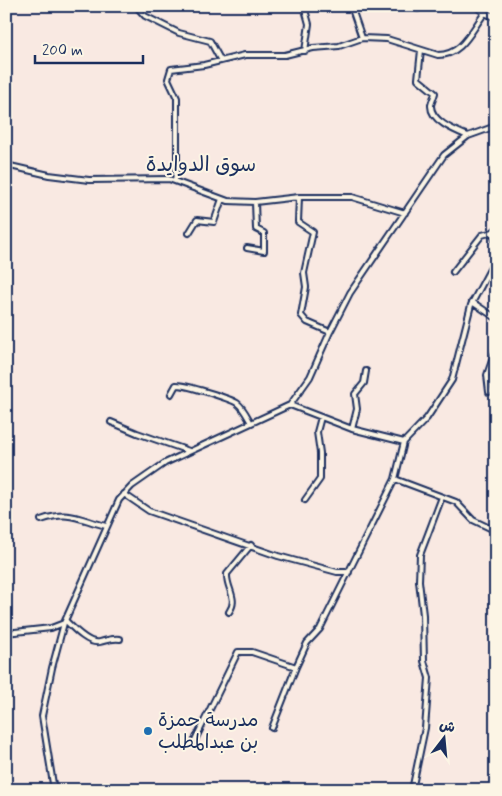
<svg xmlns="http://www.w3.org/2000/svg" width="502" height="796" font-family="Mynerve,'Playpen Sans Arabic',sans-serif">
	<style>
		.lines { fill: none; stroke-linecap: round; stroke-linejoin: round }
		.minor-casing { stroke: #1b2f5e; stroke-width: 8 }
		.tertiary-casing { stroke: #1b2f5e; stroke-width: 9 }
		.minor { stroke: #fcf5e5; stroke-width: 4 }
		.tertiary { stroke: #fcf5e5; stroke-width: 5 }
		.poi-dot { fill: #1f6fb2; stroke: #fcf5e5; stroke-width: 2 }
		.labels { text-anchor: middle; dominant-baseline: central; stroke-width: 4; stroke-linejoin: round; paint-order: stroke }
		.poi-label { font-size: 19px; fill: #1b2f5e; stroke: #fcf5e5; text-anchor: start }
		.quarter-label { font-size: 21px; fill: #1b2f5e; stroke: #fcf5e5 }
	</style>
	<rect width="100%" height="100%" fill="#f9e9e2"/>
	<filter id="ink" filterUnits="userSpaceOnUse"><feTurbulence type="fractalNoise" baseFrequency=".02" numOctaves="2"/><feDisplacementMap in="SourceGraphic" scale="10" xChannelSelector="R" yChannelSelector="G"/><feConvolveMatrix kernelMatrix="1 2 1 2 8 2 1 2 1" color-interpolation-filters="sRGB"/></filter>
	<g filter="url(#ink)">
		<g class="lines">
			<defs>
				<path id="minor" d="M 136,6 L 145,16 L 179,33 L 210,41 L 221,61
					M 304,6 L 309,24 L 305,51
					M 351,6 L 362,38
					M 418,9 L 419,6
					M 421,50 L 418,79 L 435,93 C 434,97 432,101 431,105 C 430,121 456,131 468,136
					M 6,165 L 49,175 L 89,180 L 169,179 L 228,201 L 255,202 L 299,197 L 352,197 L 405,213
					M 175,181 L 177,165 L 177,98 L 168,79 L 171,69 L 204,65 L 245,55 L 285,55 L 313,48 L 339,46 L 362,38 L 387,39 L 438,55 C 463,55 471,30 485,13
					M 299,197 L 298,222 L 313,232 L 304,273 L 306,287 L 301,315 L 307,322 L 330,332
					M 493,232 L 496,245
					M 189,233 L 197,220 L 214,222 L 222,199
					M 247,248 L 264,251 L 264,233 L 256,229 L 255,202
					M 453,272 L 482,235 L 493,232 L 496,229
					M 472,302 L 496,318
					M 489,392 L 487,375 L 496,349
					M 171,394 L 176,385 C 184,384 231,399 237,403 C 243,407 247,416 251,423
					M 290,405 L 352,429 L 404,442
					M 111,422 L 137,433 L 189,451
					M 352,429 L 357,409 L 355,394 L 364,383 L 366,371
					M 395,479 L 456,502 L 473,520 L 496,531
					M 124,494 L 149,511 L 278,556 L 337,572 L 349,572
					M 305,500 L 320,479 L 320,453 L 317,432 L 321,417
					M 41,520 C 70,510 78,519 106,526
					M 229,612 C 239,599 226,588 227,574 L 251,545
					M 66,621 C 73,628 89,645 100,642 C 108,640 111,638 120,639
					M 6,633 L 51,628 L 64,623
					M 272,728 L 296,667
					M 193,744 L 238,652 L 252,652 L 296,667 L 307,643 L 320,629 L 395,479 L 404,442 L 427,418 L 452,380 L 471,305 L 496,258
					M 54,790 L 42,716 L 52,668 L 64,623 L 119,500 L 132,486 L 165,463 L 290,405 L 310,377 L 330,332 L 350,293 L 444,155 L 468,136 L 496,126
					M 412,790 L 425,728 L 429,678 L 424,661 L 423,615 L 419,581 L 420,555 L 442,497"/>
				<path id="tertiary" d="M 477,6 L 485,13 L 496,17"/>
			</defs>
			<!-- minor casing -->
			<use href="#minor" class="minor-casing"/>
			<!-- tertiary casing -->
			<use href="#tertiary" class="tertiary-casing"/>
			<!-- minor -->
			<use href="#minor" class="minor"/>
			<!-- tertiary -->
			<use href="#tertiary" class="tertiary"/>
		</g>
	</g>
	<!-- markers -->
	<circle class="poi-dot" cx="148" cy="731" r="5"/>
	<g class="labels">
		<!-- poi labels -->
		<g class="poi-label">
			<text x="158" y="720">مدرسة حمزة<tspan x="158" dy="22">بن عبدالمطلب</tspan></text>
		</g>
		<!-- quarter labels -->
		<g class="quarter-label">
			<text x="201" y="165">سوق الدوايدة</text>
		</g>
	</g>
	<!-- margin -->
	<rect width="502" height="796" fill="none" stroke="#fcf5e5" stroke-width="25"/>
	<rect x="12" y="12" width="477" height="771" fill="none" stroke="#1b2f5e" stroke-width="2" filter="url(#ink)"/>
	<!-- north arrow -->
	<g transform="translate(444 738) rotate(16)" stroke="#fcf5e5" stroke-width="4" paint-order="stroke">
	<path d="M0-4L9 19L0 12L-9 19Z" fill="#1b2f5e"/>
	<text y="-8" font-size="14" font-weight="bold" text-anchor="middle" fill="#1b2f5e">ش</text>
	</g>
	<!-- scale -->
	<path d="M35 55v8h108v-8" fill="none" stroke="#1b2f5e" stroke-width="2.5"/>
	<text x="42" y="55" font-size="15" fill="#1b2f5e" stroke="#fcf5e5" stroke-width="4" paint-order="stroke">200 m</text>
</svg>
